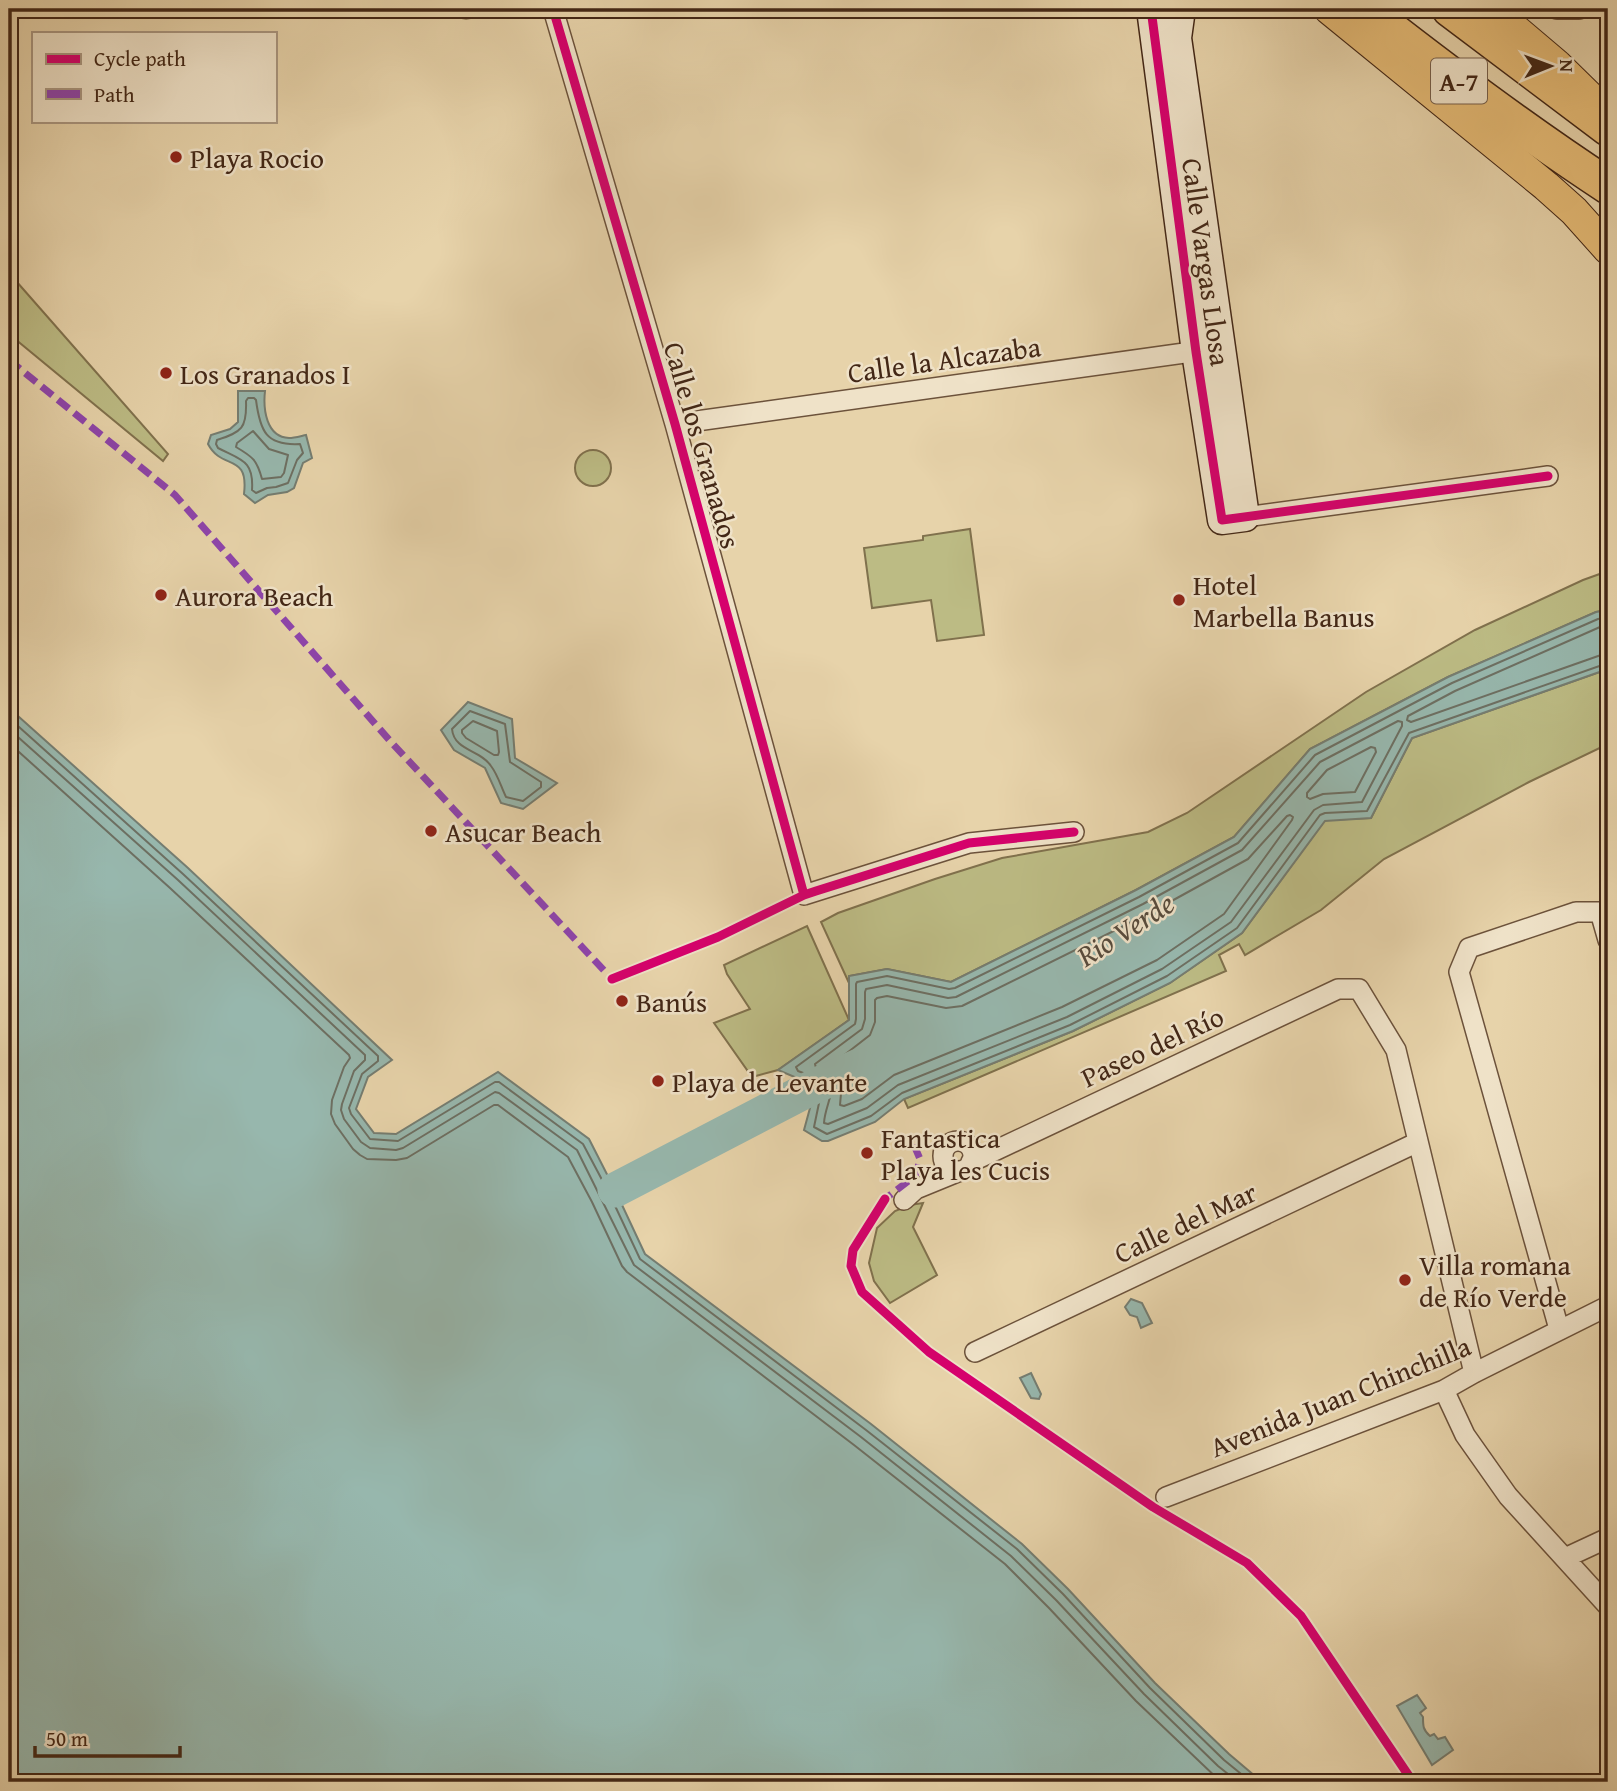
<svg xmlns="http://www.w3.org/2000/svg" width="1617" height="1791" font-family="'Gentium Book Plus',serif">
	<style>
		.green { fill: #bcbb84; stroke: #80714d; stroke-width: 2 }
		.water { fill: #97b7ad; stroke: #757d71; stroke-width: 2 }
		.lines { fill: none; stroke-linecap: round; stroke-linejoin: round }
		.shore { stroke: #6d6f62; stroke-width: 2 }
		.river { stroke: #97b7ad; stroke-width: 35 }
		.street-casing { stroke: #6c523b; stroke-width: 22 }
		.secondary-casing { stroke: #432716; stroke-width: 31 }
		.primary-casing { stroke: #432716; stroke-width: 32 }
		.highway-casing { stroke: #432716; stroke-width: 38 }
		.street { stroke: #efe2c8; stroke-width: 19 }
		.secondary { stroke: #efe2c8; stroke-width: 28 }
		.primary { stroke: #e4ba75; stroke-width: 30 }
		.highway { stroke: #e4ba75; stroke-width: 35 }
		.quiet { stroke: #8e44ad; stroke-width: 7; stroke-dasharray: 14 7; stroke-linecap: butt }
		.cycleway-casing { stroke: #efe2c8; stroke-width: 13 }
		.cycleway { stroke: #d6006c; stroke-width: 9 }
		.poi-dot { fill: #8f2418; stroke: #efe2c8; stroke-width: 2.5 }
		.labels { text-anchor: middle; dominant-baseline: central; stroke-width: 5; stroke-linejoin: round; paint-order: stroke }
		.shield { fill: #efe2c8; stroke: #775f4b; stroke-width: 2 }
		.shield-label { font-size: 26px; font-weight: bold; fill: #432716 }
		.poi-label { font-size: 28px; fill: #432716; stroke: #efe2c8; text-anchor: start }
		.street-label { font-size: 28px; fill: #432716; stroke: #efe2c8 }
		.water-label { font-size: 30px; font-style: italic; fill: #584b3c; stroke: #efe2c8 }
	</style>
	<rect width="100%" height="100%" fill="#e7d3aa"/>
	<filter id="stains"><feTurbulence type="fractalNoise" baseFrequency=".00286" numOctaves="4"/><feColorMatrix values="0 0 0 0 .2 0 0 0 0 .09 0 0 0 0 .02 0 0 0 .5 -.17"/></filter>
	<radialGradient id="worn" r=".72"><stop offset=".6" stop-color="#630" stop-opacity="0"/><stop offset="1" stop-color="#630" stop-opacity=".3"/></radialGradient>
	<!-- green -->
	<path class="green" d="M 451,9 L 482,9 C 473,22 459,22 451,9 Z
		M 9,273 L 168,454 L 163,461 L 9,334 Z
		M575 468a18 18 0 1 1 36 0a18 18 0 1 1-36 0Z
		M 970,529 L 984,635 L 937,641 L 931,600 L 872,608 L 864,548 L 923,540 L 923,536 Z
		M 1608,571 L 1608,610 L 1596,612 L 1448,677 L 1310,749 L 1234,837 L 1136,890 L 951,982 L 887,969 L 849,976 L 849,983 L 821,922 L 838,913 L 935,879 L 1002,858 L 1148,832 L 1187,813 L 1366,692 L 1475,630 L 1583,580 Z
		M 1608,669 L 1608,744 L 1529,782 L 1384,859 L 1321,910 L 1245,955 L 1239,944 L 1219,955 L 1226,971 L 908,1108 L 904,1099 L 1073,1031 L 1170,983 L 1242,933 L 1325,820 L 1371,818 L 1412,738 Z
		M 807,926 L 849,1020 L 778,1070 L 752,1077 L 714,1023 L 750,1009 L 727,974 L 724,965 Z
		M 923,1203 L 913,1227 L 937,1275 L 890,1303 L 874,1281 L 869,1263 L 877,1228 L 895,1211 L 910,1205 Z"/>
	<!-- water -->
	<path class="water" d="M 238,391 L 265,391 C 263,409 266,437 289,438 C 294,438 301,436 306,435 L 312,458 L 303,463 L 294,488 L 287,492 L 268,495 L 255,503 L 244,494 C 249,452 222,471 208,444 L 211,435 L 230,429 L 238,422 Z
		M 1608,610 L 1608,669 L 1412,738 L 1371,818 L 1325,821 L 1242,933 L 1170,983 L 1073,1031 L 904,1099 L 875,1122 L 828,1141 L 822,1141 L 804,1130 L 816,1086 L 778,1070 L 849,1020 L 849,976 L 887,969 L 951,982 L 1136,890 L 1234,837 L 1310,749 L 1448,677 L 1596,612 Z
		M 468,702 L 512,719 L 515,758 L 557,783 L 523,809 L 501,803 L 485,768 L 454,750 L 441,730 Z
		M 9,708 L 188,868 L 392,1060 L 368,1077 L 356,1109 L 374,1133 L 396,1134 L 498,1072 L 589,1139 L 615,1190 L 645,1254 L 871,1424 L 1022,1544 L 1068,1589 L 1155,1683 L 1229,1754 L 1262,1782 L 9,1782 Z
		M 1131,1299 L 1142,1303 L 1152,1323 L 1141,1328 L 1137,1317 L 1130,1315 L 1125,1307 Z
		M 1031,1373 L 1041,1394 L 1039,1399 L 1031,1398 L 1020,1378 Z
		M 1417,1695 L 1426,1708 L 1420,1713 L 1423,1717 C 1423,1726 1423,1730 1430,1736 L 1434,1734 L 1438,1739 L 1445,1737 L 1453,1750 L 1432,1765 L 1397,1706 Z"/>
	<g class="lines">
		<!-- shore -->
		<path class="shore" d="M 248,398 L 254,398 L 256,400 C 260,431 266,446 300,444 L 303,453 L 297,460 L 288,483 L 276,487 L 267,488 L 256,493 L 252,490 C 254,460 241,460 218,448 L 216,444 L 217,440 C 242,432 247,428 246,401 Z
			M 253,431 L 269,449 L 288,455 L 284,473 L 281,477 L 262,479 C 257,460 253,457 236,447 L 237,443 Z
			M 1608,617 L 1598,619 L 1452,683 L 1315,755 L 1238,843 L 1139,897 L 955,988 L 949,989 L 887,976 L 857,982 L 856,984 L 856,1019 L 855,1024 L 796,1067 L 798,1071 L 819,1079 L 823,1084 L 814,1127 L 827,1134 L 871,1116 L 902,1093 L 1070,1025 L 1167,976 L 1237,928 L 1320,815 L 1325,813 L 1367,811 L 1409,733 L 1608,663
			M 1608,626 L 1600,627 L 1455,691 L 1408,716 L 1407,720 L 1411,722 L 1601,655 L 1608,654
			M 470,711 L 505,724 L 510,762 L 541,782 L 541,787 L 523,801 L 506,797 C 501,787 498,775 491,766 C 481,750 454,751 452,729 Z
			M 9,718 L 183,874 L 378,1056 L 378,1061 L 362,1074 L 349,1108 L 351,1114 L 370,1139 L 398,1141 L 495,1082 L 499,1082 L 583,1144 L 609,1193 L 640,1259 L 866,1430 L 1017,1549 L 1063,1594 L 1150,1688 L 1224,1760 L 1251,1782
			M 473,721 L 497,731 L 499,752 L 498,755 L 494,755 L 466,738 L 462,733 L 462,730 Z
			M 1398,721 L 1402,722 L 1402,726 L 1362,802 L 1323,805 L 1314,810 L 1231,922 L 1162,969 L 1067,1017 L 898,1085 L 867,1108 L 828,1124 L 824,1123 C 825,1101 845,1080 816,1068 L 815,1064 L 862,1029 L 865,1019 L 865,992 L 866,989 L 887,985 L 948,998 L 956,997 L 1143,904 L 1242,850 L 1320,762 Z
			M 9,729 L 178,880 L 365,1055 L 365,1060 L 354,1071 L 342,1104 L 341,1110 L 344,1119 L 361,1142 L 370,1148 L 396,1150 L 403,1148 L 495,1092 L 499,1093 L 577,1150 L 634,1265 L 861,1437 L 1011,1556 L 1056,1600 L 1144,1694 L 1218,1766 L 1238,1782
			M 9,743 L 170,888 L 349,1055 L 350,1058 L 344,1067 L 332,1100 L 331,1114 L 335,1124 L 353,1149 L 360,1155 L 367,1159 L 396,1160 L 407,1158 L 494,1105 L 498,1105 L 568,1157 L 592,1202 L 622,1266 L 627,1272 L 854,1445 L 1005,1564 L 1049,1608 L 1136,1701 L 1221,1782
			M 1371,747 L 1375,748 L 1376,752 L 1355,792 L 1323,794 L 1310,799 L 1307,797 L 1307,793 L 1327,770 Z
			M 1290,815 L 1293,817 L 1292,820 L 1224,914 L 1157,960 L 1062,1007 L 894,1075 L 862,1099 L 844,1106 L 840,1105 L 842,1082 L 834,1063 L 870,1035 L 875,1022 L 875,1000 L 877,998 L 887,996 L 946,1008 L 962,1006 L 1148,914 L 1248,859 L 1287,816 Z"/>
		<!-- river -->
		<path class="river" d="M 615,1190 L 817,1085 L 859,1066"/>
		<defs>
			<path id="street" d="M 553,9 L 675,424 L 804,895 L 969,843 L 1074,832
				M 1557,9 L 1579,9
				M 675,424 L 1206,350
				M 1245,517 L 1548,476
				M943 1156a15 15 0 1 1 30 0a15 15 0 1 1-30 0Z
				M 971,1162 L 1338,989 L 1359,989 L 1396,1050 L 1474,1373
				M 904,1200 L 916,1189 L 960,1171
				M 1559,1329 L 1459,972 L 1469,948 L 1576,912 L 1600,912 L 1608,940
				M 975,1352 L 1418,1142
				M 1444,1390 L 1465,1435 L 1508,1496 L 1608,1606
				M 1166,1497 L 1444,1390 L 1474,1373 L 1608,1306
				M 1565,1558 L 1608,1538"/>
			<path id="secondary" d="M 1151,9 L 1196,352 L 1222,520 L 1245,517 L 1177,38 L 1181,9"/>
			<path id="primary" d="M 1329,9 L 1546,186 L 1574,211 L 1608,249
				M 1491,9 L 1557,65 L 1605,112"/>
			<path id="highway" d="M 1365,9 C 1444,71 1524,131 1608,186
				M 1450,9 L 1608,128"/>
		</defs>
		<!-- street casing -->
		<use href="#street" class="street-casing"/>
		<!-- secondary casing -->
		<use href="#secondary" class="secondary-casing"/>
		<!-- primary casing -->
		<use href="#primary" class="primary-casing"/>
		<!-- highway casing -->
		<use href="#highway" class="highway-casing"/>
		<!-- street -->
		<use href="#street" class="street"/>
		<!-- secondary -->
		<use href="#secondary" class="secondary"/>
		<!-- primary -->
		<use href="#primary" class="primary"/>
		<!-- highway -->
		<use href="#highway" class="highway"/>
		<!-- quiet -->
		<path class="quiet" d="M 9,360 L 175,495 L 391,742 L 612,979 L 617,978
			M 882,1204 L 885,1199 L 916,1175 L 920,1159 L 911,1138"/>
		<defs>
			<path id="cycleway" d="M 553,9 L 675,424 L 804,895
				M 1151,9 L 1196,352 L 1222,520 L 1548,476
				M 612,979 L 718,937 L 804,895 L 816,891 L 969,843 L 1074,832
				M 885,1199 L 853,1250 L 851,1266 L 862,1292 L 929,1352 L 1153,1507 L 1247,1563 L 1301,1616 L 1413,1782"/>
		</defs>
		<!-- cycleway casing -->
		<use href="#cycleway" class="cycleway-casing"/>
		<!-- cycleway -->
		<use href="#cycleway" class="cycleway"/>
	</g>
	<!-- markers -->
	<g class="poi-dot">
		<circle cx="176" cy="157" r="7"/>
		<circle cx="166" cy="373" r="7"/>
		<circle cx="161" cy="595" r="7"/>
		<circle cx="1179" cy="600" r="7"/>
		<circle cx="431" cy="831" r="7"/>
		<circle cx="622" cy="1001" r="7"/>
		<circle cx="658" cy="1081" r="7"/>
		<circle cx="867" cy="1153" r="7"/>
		<circle cx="1405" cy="1280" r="7"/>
	</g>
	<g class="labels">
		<!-- shield labels -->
		<rect class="shield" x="1431" y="58.5" width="56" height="45" rx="5"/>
		<g class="shield-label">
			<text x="1459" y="81">A-7</text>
		</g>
		<!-- poi labels -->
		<g class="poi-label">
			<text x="190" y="157">Playa Rocio</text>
			<text x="180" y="373">Los Granados I</text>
			<text x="1193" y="584">Hotel<tspan x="1193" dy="32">Marbella Banus</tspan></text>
			<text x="175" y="595">Aurora Beach</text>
			<text x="445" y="831">Asucar Beach</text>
			<text x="636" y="1001">Banús</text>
			<text x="672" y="1081">Playa de Levante</text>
			<text x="881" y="1137">Fantastica<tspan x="881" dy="32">Playa les Cucis</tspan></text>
			<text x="1419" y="1264">Villa romana<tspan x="1419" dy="32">de Río Verde</tspan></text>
		</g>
		<!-- street labels -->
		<g class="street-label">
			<text transform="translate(1207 262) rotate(82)">Calle Vargas Llosa</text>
			<text transform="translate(944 359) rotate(-8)">Calle la Alcazaba</text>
			<text transform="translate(703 445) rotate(74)">Calle los Granados</text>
			<text transform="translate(1152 1046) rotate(-25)">Paseo del Río</text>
			<text transform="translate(1185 1222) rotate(-25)">Calle del Mar</text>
			<text transform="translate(1340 1396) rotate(-22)">Avenida Juan Chinchilla</text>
		</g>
		<!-- water labels -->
		<g class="water-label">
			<text transform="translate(1125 929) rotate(-33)">Rio Verde</text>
		</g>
	</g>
	<!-- margin -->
	<rect width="1617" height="1791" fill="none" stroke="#e7d3aa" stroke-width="35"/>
	<rect x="10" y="10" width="1596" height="1770" fill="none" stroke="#432716" stroke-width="3.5"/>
	<rect x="18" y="18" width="1582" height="1756" fill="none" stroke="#432716" stroke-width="2"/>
	<!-- legend -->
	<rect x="32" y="32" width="245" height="91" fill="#efe2c8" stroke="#aa9781" stroke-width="2"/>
	<rect x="46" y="54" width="35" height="10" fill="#d6006c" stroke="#aa9781" stroke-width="2"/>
	<text x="94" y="66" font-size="21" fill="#432716">Cycle path</text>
	<rect x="46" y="89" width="35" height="10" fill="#8e44ad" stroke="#aa9781" stroke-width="2"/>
	<text x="94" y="102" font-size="21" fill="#432716">Path</text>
	<!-- north arrow -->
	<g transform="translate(1550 66) rotate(89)" stroke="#efe2c8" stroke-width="5" paint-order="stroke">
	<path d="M0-5L12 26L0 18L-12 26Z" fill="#432716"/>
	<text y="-10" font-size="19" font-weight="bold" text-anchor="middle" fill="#432716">N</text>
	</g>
	<!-- scale -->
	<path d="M35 1746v10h145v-10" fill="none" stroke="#432716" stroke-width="3.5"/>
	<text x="46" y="1746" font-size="21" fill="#432716" stroke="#efe2c8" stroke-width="5" paint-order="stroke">50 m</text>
	<rect width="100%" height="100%" filter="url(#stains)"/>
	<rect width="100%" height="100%" fill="url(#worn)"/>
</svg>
